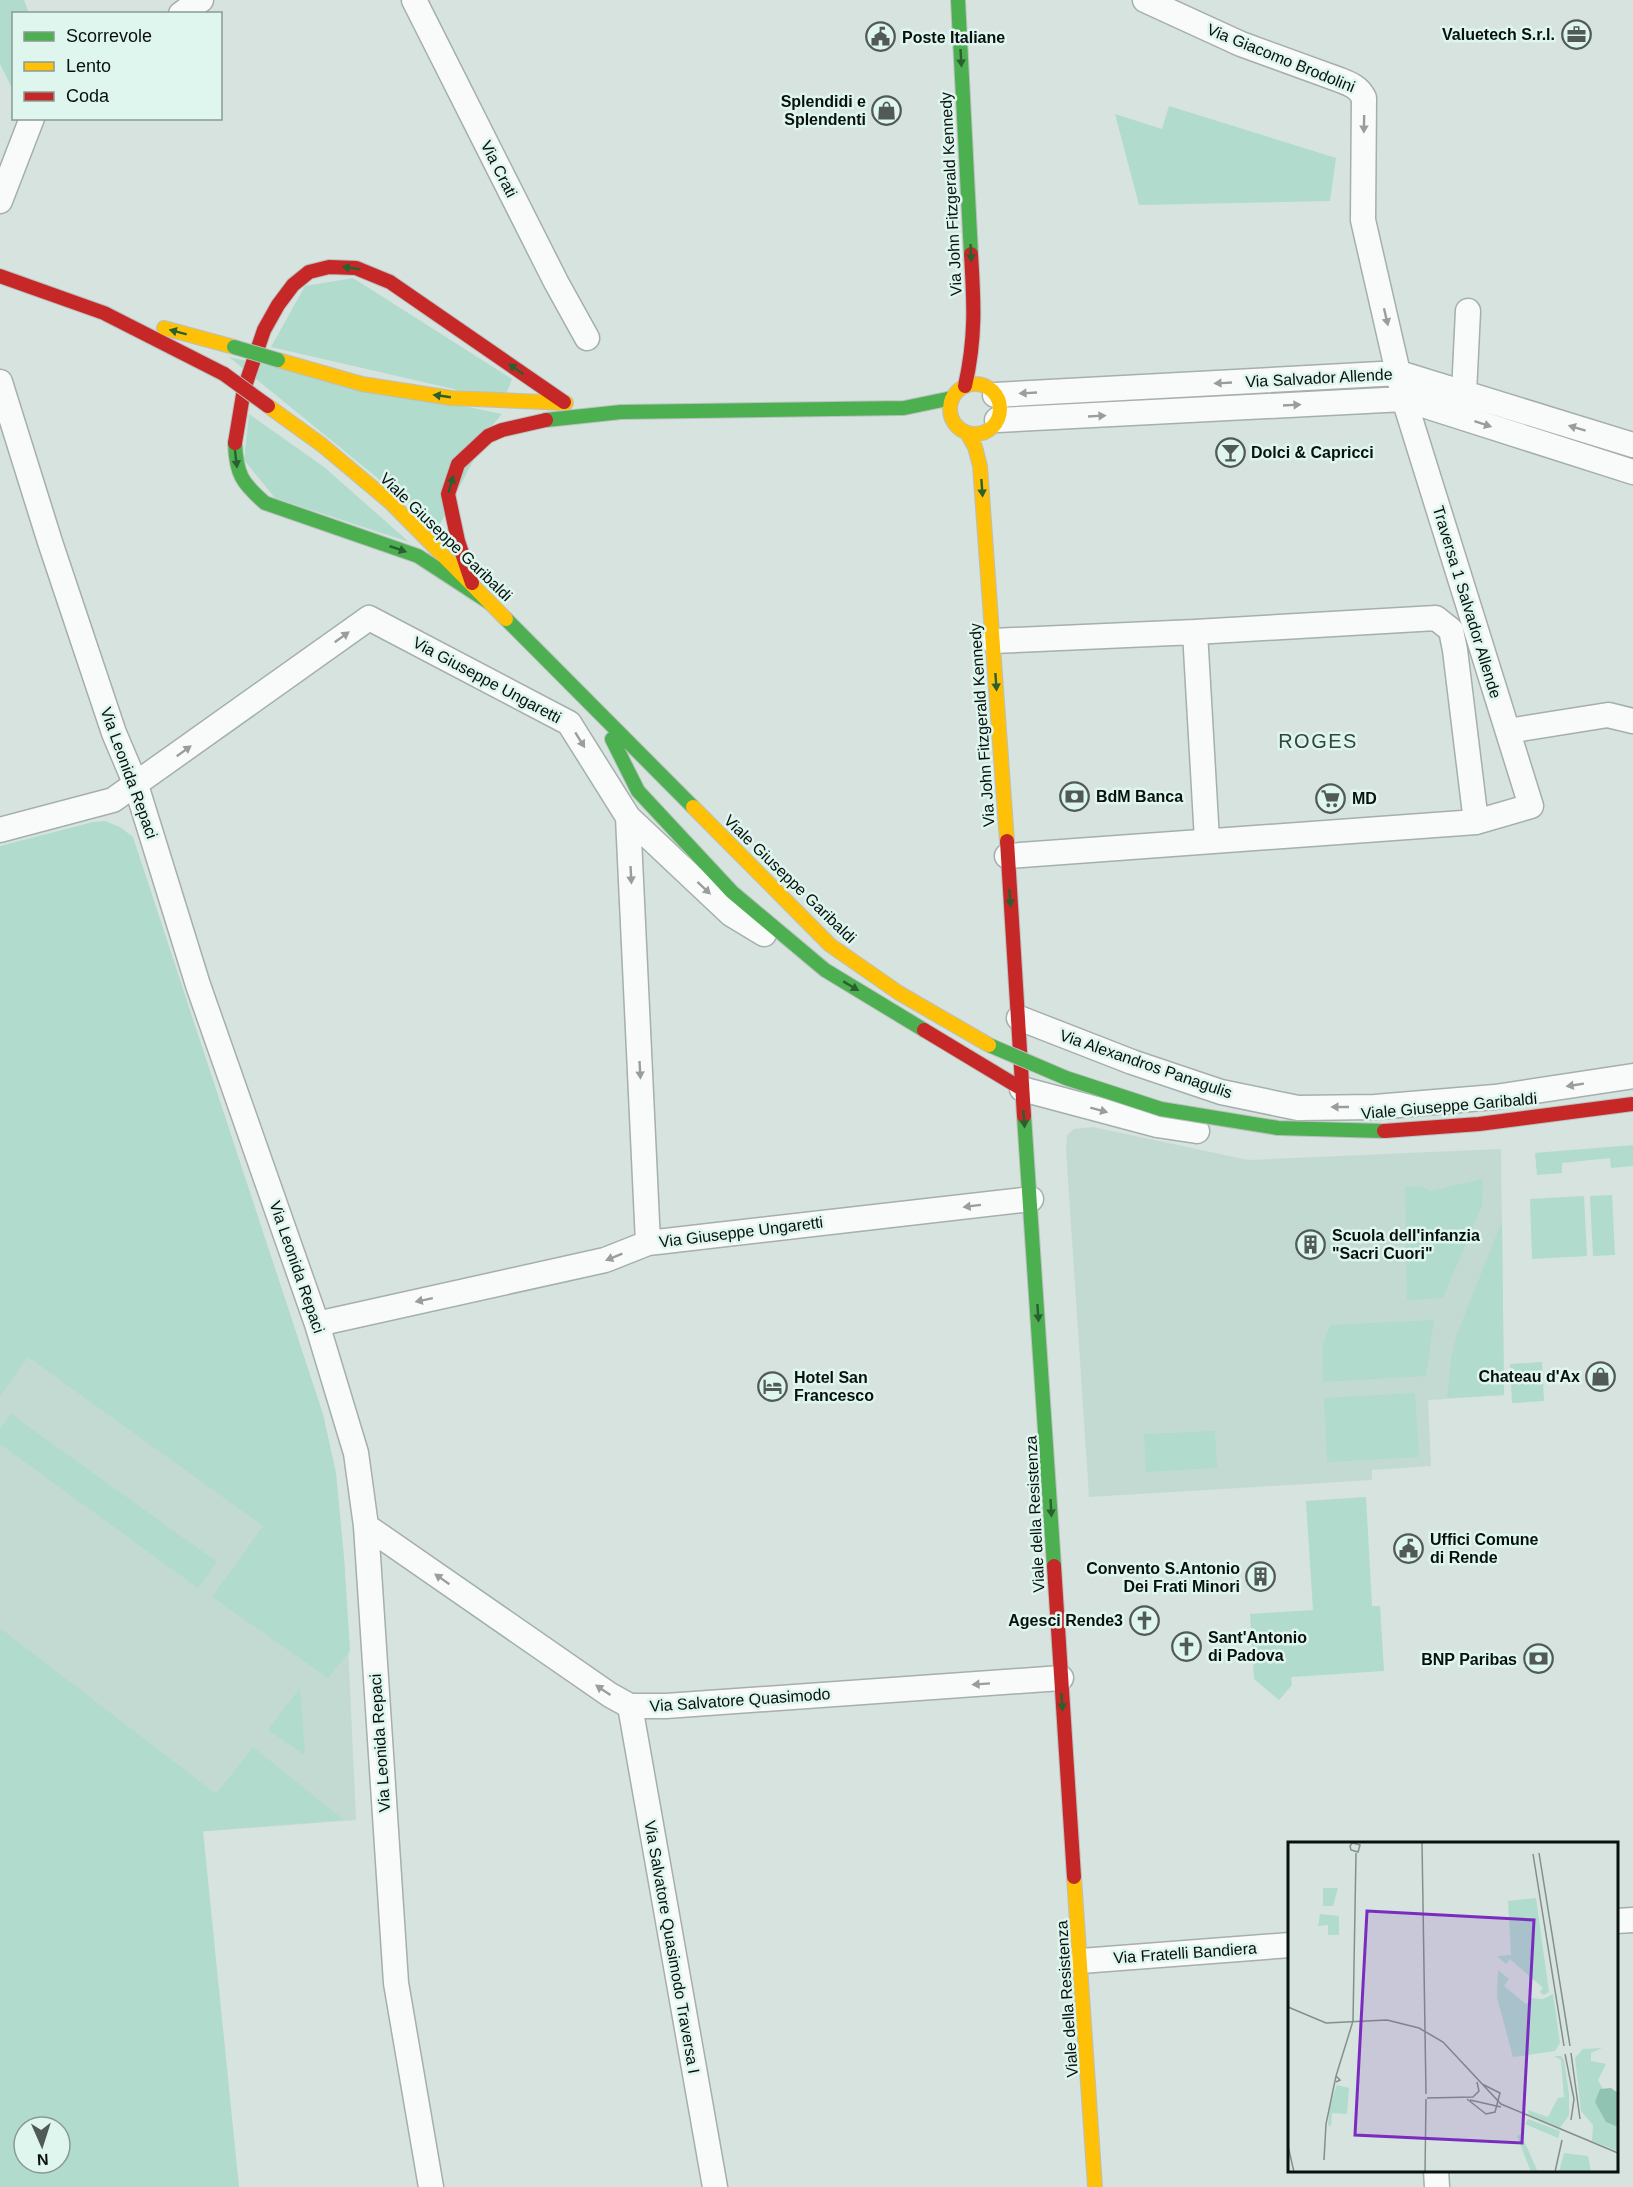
<svg xmlns="http://www.w3.org/2000/svg" width="1633" height="2187" font-family="Arial,sans-serif">
	<style>
		.built { fill: #c3dad3 }
		.green { fill: #b1dbcd; fill-rule: evenodd }
		.lines { fill: none; stroke-linecap: round; stroke-linejoin: round }
		.street-casing { stroke: #a5afac; stroke-width: 27 }
		.fast-casing { stroke: #bbc0bf; stroke-width: 16 }
		.slow-casing { stroke: #bbc0bf; stroke-width: 16 }
		.jam-casing { stroke: #bbc0bf; stroke-width: 16 }
		.street { stroke: #f9fbfa; stroke-width: 24 }
		.fast { stroke: #4caf50; stroke-width: 14 }
		.slow { stroke: #ffc107; stroke-width: 14 }
		.jam { stroke: #c62828; stroke-width: 14 }
		.fast-bridge-casing { stroke: #bbc0bf; stroke-width: 16; stroke-linecap: butt }
		.slow-bridge-casing { stroke: #bbc0bf; stroke-width: 16; stroke-linecap: butt }
		.jam-bridge-casing { stroke: #bbc0bf; stroke-width: 16; stroke-linecap: butt }
		.fast-bridge { stroke: #4caf50; stroke-width: 14 }
		.slow-bridge { stroke: #ffc107; stroke-width: 14 }
		.jam-bridge { stroke: #c62828; stroke-width: 14 }
		.oneway { fill: #2a602f }
		.oneway2 { fill: #999d9c }
		.labels { text-anchor: middle; dominant-baseline: central; stroke-width: 5; stroke-linejoin: round; paint-order: stroke }
		.poi-label { font-size: 16px; font-weight: bold; fill: #09110e; stroke: #def6ed; text-anchor: start }
		.street-label { font-size: 16px; fill: #09110e; stroke: #def6ed }
		.quarter-label { font-size: 20px; letter-spacing: 1.5px; fill: #32453f; stroke: #def6ed }
		.inset-road { fill: none; stroke: #848f8b; stroke-width: 1.5 }
		.view { fill: #7b2cbf; fill-opacity: 0.15; stroke: #7b2cbf; stroke-width: 3 }
		.inset-edge { fill: none; stroke: #09110e; stroke-width: 3 }
	</style>
	<rect width="100%" height="100%" fill="#d6e3df"/>
	<!-- built -->
	<path class="built" d="M 1093,1127 L 1248,1160 L 1501,1149 L 1504,1395 L 1428,1400 L 1431,1466 L 1372,1470 L 1372,1480 L 1089,1497 L 1066,1149 L 1067,1135 L 1074,1129 Z
		M 0,1329 L 344,1557 L 356,1820 L 0,1847 Z"/>
	<!-- green -->
	<path class="green" d="M 0,0 L 24,0 L 29,13 L 14,14 L 13,90 L 0,64 Z
		M 1169,106 L 1336,158 L 1330,201 L 1139,205 L 1115,114 L 1162,129 Z
		M 353,278 L 512,379 L 506,394 L 458,390 L 271,347 L 305,286 Z
		M 229,357 L 502,414 L 491,427 L 439,526 L 434,524 Z
		M 249,414 L 324,467 L 409,542 L 275,498 L 244,460 Z
		M 105,821 L 120,827 L 133,837 L 323,1414 L 336,1473 L 344,1557 L 350,1651 L 328,1678 L 212,1597 L 263,1526 L 28,1357 L 0,1396 L 0,846 L 93,822 Z
		M 1633,1145 L 1633,1166 L 1611,1168 L 1610,1158 L 1562,1163 L 1562,1173 L 1537,1175 L 1535,1153 Z
		M 1483,1179 L 1482,1206 L 1443,1298 L 1407,1300 L 1405,1187 L 1422,1186 L 1430,1191 Z
		M 1612,1195 L 1615,1255 L 1593,1256 L 1590,1196 Z
		M 1584,1196 L 1587,1256 L 1532,1259 L 1530,1199 Z
		M 1502,1221 L 1504,1395 L 1447,1398 L 1451,1358 L 1457,1334 Z
		M 1434,1320 L 1426,1376 L 1323,1382 L 1322,1347 L 1330,1325 Z
		M 1542,1362 L 1544,1401 L 1512,1403 L 1510,1364 Z
		M 1415,1393 L 1419,1457 L 1327,1462 L 1324,1398 Z
		M 11,1414 L 217,1562 L 198,1588 L 0,1444 L 0,1429 Z
		M 1215,1431 L 1217,1468 L 1146,1472 L 1144,1434 Z
		M 1366,1497 L 1372,1606 L 1380,1606 L 1384,1671 L 1291,1677 L 1292,1685 L 1279,1700 L 1254,1679 L 1250,1614 L 1313,1610 L 1306,1501 Z
		M 0,1628 L 216,1794 L 253,1747 L 344,1820 L 203,1831 L 239,2187 L 0,2187 ZM 24,2127 L 60,2127 L 60,2163 L 24,2163 Z
		M 300,1688 L 305,1754 L 303,1754 L 268,1730 Z"/>
	<g class="lines">
		<defs>
			<path id="street" d="M 414,0 L 556,282 L 587,338
				M 181,14 L 201,0
				M 0,201 L 32,118
				M 0,382 L 50,542 L 114,733 L 136,785 L 198,985 L 317,1324 L 356,1453 L 366,1526 L 396,1983 L 431,2187
				M 1464,393 L 1468,311
				M 995,395 L 1399,373 L 1633,445
				M 997,420 L 1404,399 L 1633,472
				M 1195,632 L 1207,840
				M 993,641 L 1195,632 L 1436,618 L 1451,630 L 1455,650 L 1476,822
				M 1508,731 L 1608,715 L 1633,721
				M 628,817 L 648,1243
				M 0,830 L 113,800 L 369,618 L 569,723 L 628,817 L 731,914 L 764,934
				M 1007,856 L 1476,822 L 1531,806 L 1404,399 L 1363,220 L 1364,98 C 1359,87 1350,84 1340,80 L 1241,44 L 1145,0
				M 1019,1018 L 1132,1062 L 1221,1092 L 1298,1108 L 1375,1107 L 1495,1097 L 1633,1076
				M 1022,1089 L 1157,1125 L 1197,1131
				M 317,1324 L 605,1260 L 648,1243 L 1031,1199
				M 366,1526 L 610,1695 L 630,1706 L 666,1706 L 1061,1678
				M 630,1706 L 715,2187
				M 1616,1921 L 1633,1920
				M 1081,1961 L 1290,1945
				M 1436,2170 L 1437,2187"/>
			<path id="fast" d="M 958,0 L 971,254
				M 546,420 L 621,412 L 904,408 L 952,398
				M 235,443 C 236,474 242,483 265,503 L 418,556 L 490,603
				M 506,619 L 693,807
				M 612,739 L 638,791 L 732,892 L 825,970 L 924,1030
				M 1024,1116 L 1054,1566"/>
			<path id="slow" d="M 164,328 L 234,347
				M 278,360 L 362,384 L 451,398 L 566,403
				M950 409a25 25 0 1 1 50 0a25 25 0 1 1-50 0Z
				M 268,406 L 322,445 L 391,503 L 506,619
				M 967,433 L 975,447 L 980,466 L 1007,841
				M 1074,1877 L 1095,2187"/>
			<path id="jam" d="M 0,276 L 104,313 L 224,374
				M 965,386 C 976,338 974,302 971,254
				M 235,443 L 244,389 L 264,330 L 278,305 L 293,285 L 309,272 L 329,267 L 356,268 L 390,282 L 564,402
				M 472,583 L 458,541 L 448,494 L 458,464 L 488,436 L 502,430 L 546,420
				M 1007,841 L 1024,1116
				M 924,1030 L 1022,1089
				M 1054,1566 L 1074,1877"/>
		</defs>
		<!-- street casing -->
		<use href="#street" class="street-casing"/>
		<!-- fast casing -->
		<use href="#fast" class="fast-casing"/>
		<!-- slow casing -->
		<use href="#slow" class="slow-casing"/>
		<!-- jam casing -->
		<use href="#jam" class="jam-casing"/>
		<!-- street -->
		<use href="#street" class="street"/>
		<!-- fast -->
		<use href="#fast" class="fast"/>
		<!-- slow -->
		<use href="#slow" class="slow"/>
		<!-- jam -->
		<use href="#jam" class="jam"/>
		<defs>
			<path id="fast-bridge" d="M 234,347 L 278,360
				M 989,1045 L 1066,1078 L 1161,1109 L 1278,1128 L 1384,1131"/>
			<path id="slow-bridge" d="M 693,807 L 830,945 L 899,993 L 989,1045"/>
			<path id="jam-bridge" d="M 224,374 L 268,406
				M 1384,1131 L 1479,1124 L 1633,1104"/>
		</defs>
		<!-- fast-bridge casing -->
		<use href="#fast-bridge" class="fast-bridge-casing"/>
		<!-- slow-bridge casing -->
		<use href="#slow-bridge" class="slow-bridge-casing"/>
		<!-- jam-bridge casing -->
		<use href="#jam-bridge" class="jam-bridge-casing"/>
		<!-- fast-bridge -->
		<use href="#fast-bridge" class="fast-bridge"/>
		<!-- slow-bridge -->
		<use href="#slow-bridge" class="slow-bridge"/>
		<!-- jam-bridge -->
		<use href="#jam-bridge" class="jam-bridge"/>
	</g>
	<!-- one-way arrows -->
	<defs><path id="oneway-solid" d="M-6-.8H1V-3.2L6.5 0L1 3.2V.8H-6Z" transform="scale(1.5)"/></defs>
	<g class="oneway">
		<use href="#oneway-solid" transform="translate(961 58) rotate(87)"/>
		<use href="#oneway-solid" transform="translate(971 253) rotate(87)"/>
		<use href="#oneway-solid" transform="translate(351 268) rotate(-171)"/>
		<use href="#oneway-solid" transform="translate(178 332) rotate(-165)"/>
		<use href="#oneway-solid" transform="translate(516 369) rotate(-145)"/>
		<use href="#oneway-solid" transform="translate(442 396) rotate(-172)"/>
		<use href="#oneway-solid" transform="translate(236 459) rotate(83)"/>
		<use href="#oneway-solid" transform="translate(451 484) rotate(-74)"/>
		<use href="#oneway-solid" transform="translate(982 488) rotate(86)"/>
		<use href="#oneway-solid" transform="translate(398 549) rotate(19)"/>
		<use href="#oneway-solid" transform="translate(996 682) rotate(86)"/>
		<use href="#oneway-solid" transform="translate(1010 898) rotate(86)"/>
		<use href="#oneway-solid" transform="translate(851 986) rotate(31)"/>
		<use href="#oneway-solid" transform="translate(1024 1119) rotate(86)"/>
		<use href="#oneway-solid" transform="translate(1038 1313) rotate(86)"/>
		<use href="#oneway-solid" transform="translate(1051 1508) rotate(87)"/>
		<use href="#oneway-solid" transform="translate(1062 1702) rotate(86)"/>
	</g>
	<g class="oneway2">
		<use href="#oneway-solid" transform="translate(1364 124) rotate(91)"/>
		<use href="#oneway-solid" transform="translate(1386 317) rotate(77)"/>
		<use href="#oneway-solid" transform="translate(1223 383) rotate(177)"/>
		<use href="#oneway-solid" transform="translate(1028 393) rotate(177)"/>
		<use href="#oneway-solid" transform="translate(1292 405) rotate(-3)"/>
		<use href="#oneway-solid" transform="translate(1097 416) rotate(-3)"/>
		<use href="#oneway-solid" transform="translate(1483 424) rotate(18)"/>
		<use href="#oneway-solid" transform="translate(1577 428) rotate(-163)"/>
		<use href="#oneway-solid" transform="translate(342 637) rotate(-36)"/>
		<use href="#oneway-solid" transform="translate(580 740) rotate(58)"/>
		<use href="#oneway-solid" transform="translate(184 751) rotate(-36)"/>
		<use href="#oneway-solid" transform="translate(631 875) rotate(87)"/>
		<use href="#oneway-solid" transform="translate(704 888) rotate(43)"/>
		<use href="#oneway-solid" transform="translate(640 1070) rotate(87)"/>
		<use href="#oneway-solid" transform="translate(1575 1085) rotate(171)"/>
		<use href="#oneway-solid" transform="translate(1340 1107) rotate(180)"/>
		<use href="#oneway-solid" transform="translate(1099 1110) rotate(15)"/>
		<use href="#oneway-solid" transform="translate(972 1206) rotate(173)"/>
		<use href="#oneway-solid" transform="translate(614 1257) rotate(158)"/>
		<use href="#oneway-solid" transform="translate(424 1300) rotate(168)"/>
		<use href="#oneway-solid" transform="translate(442 1579) rotate(-145)"/>
		<use href="#oneway-solid" transform="translate(981 1684) rotate(176)"/>
		<use href="#oneway-solid" transform="translate(603 1690) rotate(-146)"/>
	</g>
	<!-- icons -->
	<defs>
		<symbol id="office-ring" viewBox="-11 -11 22 22"><circle r="9.5" fill="#def6ed" stroke="#515a57" stroke-width="1.5"/><path d="M-6-3h4V-5.5h4V-3h4V5H-6ZM-1-4.5V-3h2v-1.5ZM-6 0V1H6V0Z" fill="#515a57"/></symbol>
		<symbol id="civic-ring" viewBox="-11 -11 22 22"><circle r="9.5" fill="#def6ed" stroke="#515a57" stroke-width="1.5"/><path d="M-.6-6.5H3V-4.5H.6V-3L4-1V1h2V6H-6V1h2V-1L-.6-3ZM-1.2 2.5V6h2.4V2.5Z" fill="#515a57"/></symbol>
		<symbol id="shop-ring" viewBox="-11 -11 22 22"><circle r="9.5" fill="#def6ed" stroke="#515a57" stroke-width="1.5"/><path d="M-5-2.5h2.3a2.7 3.5 0 0 1 5.4 0H5L5.5 6h-11ZM-1.5-2.5h3a1.5 2.3 0 0 0-3 0Z" fill="#515a57"/></symbol>
		<symbol id="bar-ring" viewBox="-11 -11 22 22"><circle r="9.5" fill="#def6ed" stroke="#515a57" stroke-width="1.5"/><path d="M-6-5H6L.8 .8V4.5H3.5V6h-7V4.5H-.8V.8Z" fill="#515a57"/></symbol>
		<symbol id="bank-ring" viewBox="-11 -11 22 22"><circle r="9.5" fill="#def6ed" stroke="#515a57" stroke-width="1.5"/><path d="M-6-4H6V4H-6ZM0-2.3a2.3 2.3 0 1 0 0 4.6a2.3 2.3 0 1 0 0-4.6Z" fill="#515a57"/></symbol>
		<symbol id="supermarket-ring" viewBox="-11 -11 22 22"><circle r="9.5" fill="#def6ed" stroke="#515a57" stroke-width="1.5"/><path d="M-6-5.5h2.5l.6 2H6L4.5 2H-2.5L-4.4-4H-6ZM-1.5 3.2a1.3 1.3 0 1 0 .1 0ZM3 3.2a1.3 1.3 0 1 0 .1 0Z" fill="#515a57"/></symbol>
		<symbol id="building-ring" viewBox="-11 -11 22 22"><circle r="9.5" fill="#def6ed" stroke="#515a57" stroke-width="1.5"/><path d="M-4-6H4V6H1V3H-1V6H-4ZM-2.5-4.3h1.7v1.8h-1.7ZM.8-4.3h1.7v1.8H.8ZM-2.5-1h1.7V.8h-1.7ZM.8-1h1.7V.8H.8Z" fill="#515a57"/></symbol>
		<symbol id="hotel-ring" viewBox="-11 -11 22 22"><circle r="9.5" fill="#def6ed" stroke="#515a57" stroke-width="1.5"/><path d="M-6-4.5h1.5V1H6V5H4.5V3h-9V5H-6ZM-4 0a1.8 1.8 0 1 1 3.6 0ZM.5 0V-2.5h3Q6-2.5 6 0Z" fill="#515a57"/></symbol>
		<symbol id="church-ring" viewBox="-11 -11 22 22"><circle r="9.5" fill="#def6ed" stroke="#515a57" stroke-width="1.5"/><path d="M-1.2-6h2.4v3.5h3.3v2.4h-3.3V6h-2.4V-.1h-3.3v-2.4h3.3Z" fill="#515a57"/></symbol>
	</defs>
	<g fill-rule="evenodd">
		<use href="#office-ring" x="1560" y="18" width="33" height="33"/>
		<use href="#civic-ring" x="864" y="20" width="33" height="33"/>
		<use href="#shop-ring" x="870" y="94" width="33" height="33"/>
		<use href="#bar-ring" x="1214" y="436" width="33" height="33"/>
		<use href="#bank-ring" x="1058" y="780" width="33" height="33"/>
		<use href="#supermarket-ring" x="1314" y="782" width="33" height="33"/>
		<use href="#building-ring" x="1294" y="1228" width="33" height="33"/>
		<use href="#shop-ring" x="1584" y="1360" width="33" height="33"/>
		<use href="#hotel-ring" x="756" y="1370" width="33" height="33"/>
		<use href="#civic-ring" x="1392" y="1532" width="33" height="33"/>
		<use href="#building-ring" x="1244" y="1560" width="33" height="33"/>
		<use href="#church-ring" x="1128" y="1604" width="33" height="33"/>
		<use href="#church-ring" x="1170" y="1630" width="33" height="33"/>
		<use href="#bank-ring" x="1522" y="1642" width="33" height="33"/>
	</g>
	<g class="labels">
		<!-- poi labels -->
		<g class="poi-label">
			<text x="1555" y="34" text-anchor="end">Valuetech S.r.l.</text>
			<text x="902" y="37">Poste Italiane</text>
			<text x="866" y="101" text-anchor="end">Splendidi e<tspan x="866" dy="18">Splendenti</tspan></text>
			<text x="1251" y="452">Dolci &amp; Capricci</text>
			<text x="1096" y="796">BdM Banca</text>
			<text x="1352" y="798">MD</text>
			<text x="1332" y="1235">Scuola dell'infanzia<tspan x="1332" dy="18">"Sacri Cuori"</tspan></text>
			<text x="1580" y="1376" text-anchor="end">Chateau d'Ax</text>
			<text x="794" y="1377">Hotel San<tspan x="794" dy="18">Francesco</tspan></text>
			<text x="1430" y="1539">Uffici Comune<tspan x="1430" dy="18">di Rende</tspan></text>
			<text x="1240" y="1568" text-anchor="end">Convento S.Antonio<tspan x="1240" dy="18">Dei Frati Minori</tspan></text>
			<text x="1123" y="1620" text-anchor="end">Agesci Rende3</text>
			<text x="1208" y="1637">Sant'Antonio<tspan x="1208" dy="18">di Padova</tspan></text>
			<text x="1517" y="1659" text-anchor="end">BNP Paribas</text>
		</g>
		<!-- street labels -->
		<g class="street-label">
			<text transform="translate(1281 58) rotate(22)">Via Giacomo Brodolini</text>
			<text transform="translate(499 169) rotate(63)">Via Crati</text>
			<text transform="translate(951 194) rotate(-93)">Via John Fitzgerald Kennedy</text>
			<text transform="translate(1319 378) rotate(-3)">Via Salvador Allende</text>
			<text transform="translate(446 537) rotate(44)">Viale Giuseppe Garibaldi</text>
			<text transform="translate(1467 602) rotate(73)">Traversa 1 Salvador Allende</text>
			<text transform="translate(487 680) rotate(28)">Via Giuseppe Ungaretti</text>
			<text transform="translate(982 725) rotate(-94)">Via John Fitzgerald Kennedy</text>
			<text transform="translate(129 773) rotate(70)">Via Leonida Repaci</text>
			<text transform="translate(790 879) rotate(44)">Viale Giuseppe Garibaldi</text>
			<text transform="translate(1146 1064) rotate(19)">Via Alexandros Panagulis</text>
			<text transform="translate(1449 1106) rotate(-5)">Viale Giuseppe Garibaldi</text>
			<text transform="translate(741 1232) rotate(-7)">Via Giuseppe Ungaretti</text>
			<text transform="translate(297 1267) rotate(71)">Via Leonida Repaci</text>
			<text transform="translate(1035 1514) rotate(-93)">Viale della Resistenza</text>
			<text transform="translate(740 1700) rotate(-4)">Via Salvatore Quasimodo</text>
			<text transform="translate(380 1743) rotate(-94)">Via Leonida Repaci</text>
			<text transform="translate(672 1947) rotate(80)">Via Salvatore Quasimodo Traversa I</text>
			<text transform="translate(1185 1953) rotate(-4)">Via Fratelli Bandiera</text>
			<text transform="translate(1067 1999) rotate(-94)">Viale della Resistenza</text>
		</g>
		<!-- quarter labels -->
		<g class="quarter-label">
			<text x="1318" y="741">ROGES</text>
		</g>
	</g>
	<!-- overview -->
	<g transform="translate(1288 1842)">
		<rect width="330" height="330" fill="#d6e3df"/>
		<path d="M 35,46 L 50,46 L 45,64 L 35,64 ZM 248,56 L 261,150 L 256,153 L 252,150 L 255,146 L 222,117 L 218,122 L 209,114 L 223,113 L 220,59 ZM 32,72 L 51,74 L 51,93 L 40,93 L 40,83 L 30,84 ZM 210,128 L 221,137 L 216,144 L 238,162 L 244,156 L 255,157 L 265,152 L 272,201 L 267,209 L 225,215 L 209,155 ZM 314,206 L 303,211 L 303,219 L 318,222 L 310,238 L 315,247 L 307,260 L 330,285 L 330,309 L 304,299 L 305,283 L 293,269 L 287,216 L 295,207 ZM 266,214 L 273,214 L 276,218 L 281,252 L 281,273 L 272,286 L 241,273 L 240,268 L 260,275 L 270,256 L 276,255 L 273,218 ZM 49,243 L 61,246 L 59,272 L 44,271 L 43,284 L 40,283 L 42,263 ZM 240,277 L 272,289 L 270,296 L 237,282 ZM 233,292 L 249,328 L 260,330 L 243,330 L 229,294 ZM 276,311 L 300,314 L 303,330 L 271,330 Z" fill="#b1dbcd"/>
		<path d="M 323,246 L 330,251 L 330,285 L 318,280 L 307,260 L 312,247 Z" fill="#91c3b3"/>
		<path class="inset-road" d="M 134,0 L 138,252M 65,1 L 72,3 L 70,10 L 63,8 L 62,4 L 65,0M 251,11 L 282,204M 245,12 L 276,204M 0,165 L 38,181 L 99,178 L 131,186 L 155,200 L 213,262 L 330,311M 283,211 L 292,277M 277,212 L 286,257 L 283,278M 48,234 L 65,179 L 68,11M 139,256 L 185,255 L 191,249 L 189,240M 179,257 L 198,272 L 207,270 L 212,251 L 194,242M 182,258 L 213,265M 0,304 L 6,330M 36,318 L 38,282 L 48,234 L 52,238 L 48,240M 137,330 L 138,257M 267,330 L 274,298"/>
		<path class="view" d="M 79,69 L 246,78 L 234,301 L 67,293 Z"/>
		<rect width="330" height="330" class="inset-edge"/>
	</g>
	<!-- legend -->
	<rect x="12" y="12" width="210" height="108" fill="#def6ed" stroke="#899a94" stroke-width="1.5"/>
	<rect x="24" y="32" width="30" height="9" fill="#4caf50" stroke="#899a94" stroke-width="1.5"/>
	<text x="66" y="42" font-size="18" fill="#09110e">Scorrevole</text>
	<rect x="24" y="62" width="30" height="9" fill="#ffc107" stroke="#899a94" stroke-width="1.5"/>
	<text x="66" y="72" font-size="18" fill="#09110e">Lento</text>
	<rect x="24" y="92" width="30" height="9" fill="#c62828" stroke="#899a94" stroke-width="1.5"/>
	<text x="66" y="102" font-size="18" fill="#09110e">Coda</text>
	<!-- north arrow -->
	<g transform="translate(42 2145) rotate(177)"><circle r="28" fill="#def6ed" stroke="#899a94" stroke-width="1.5"/>
	<path d="M0-4.5L10 22L0 15L-10 22Z" fill="#515a57"/>
	<text y="-9" font-size="16" font-weight="bold" text-anchor="middle" fill="#09110e">N</text>
	</g>
</svg>
